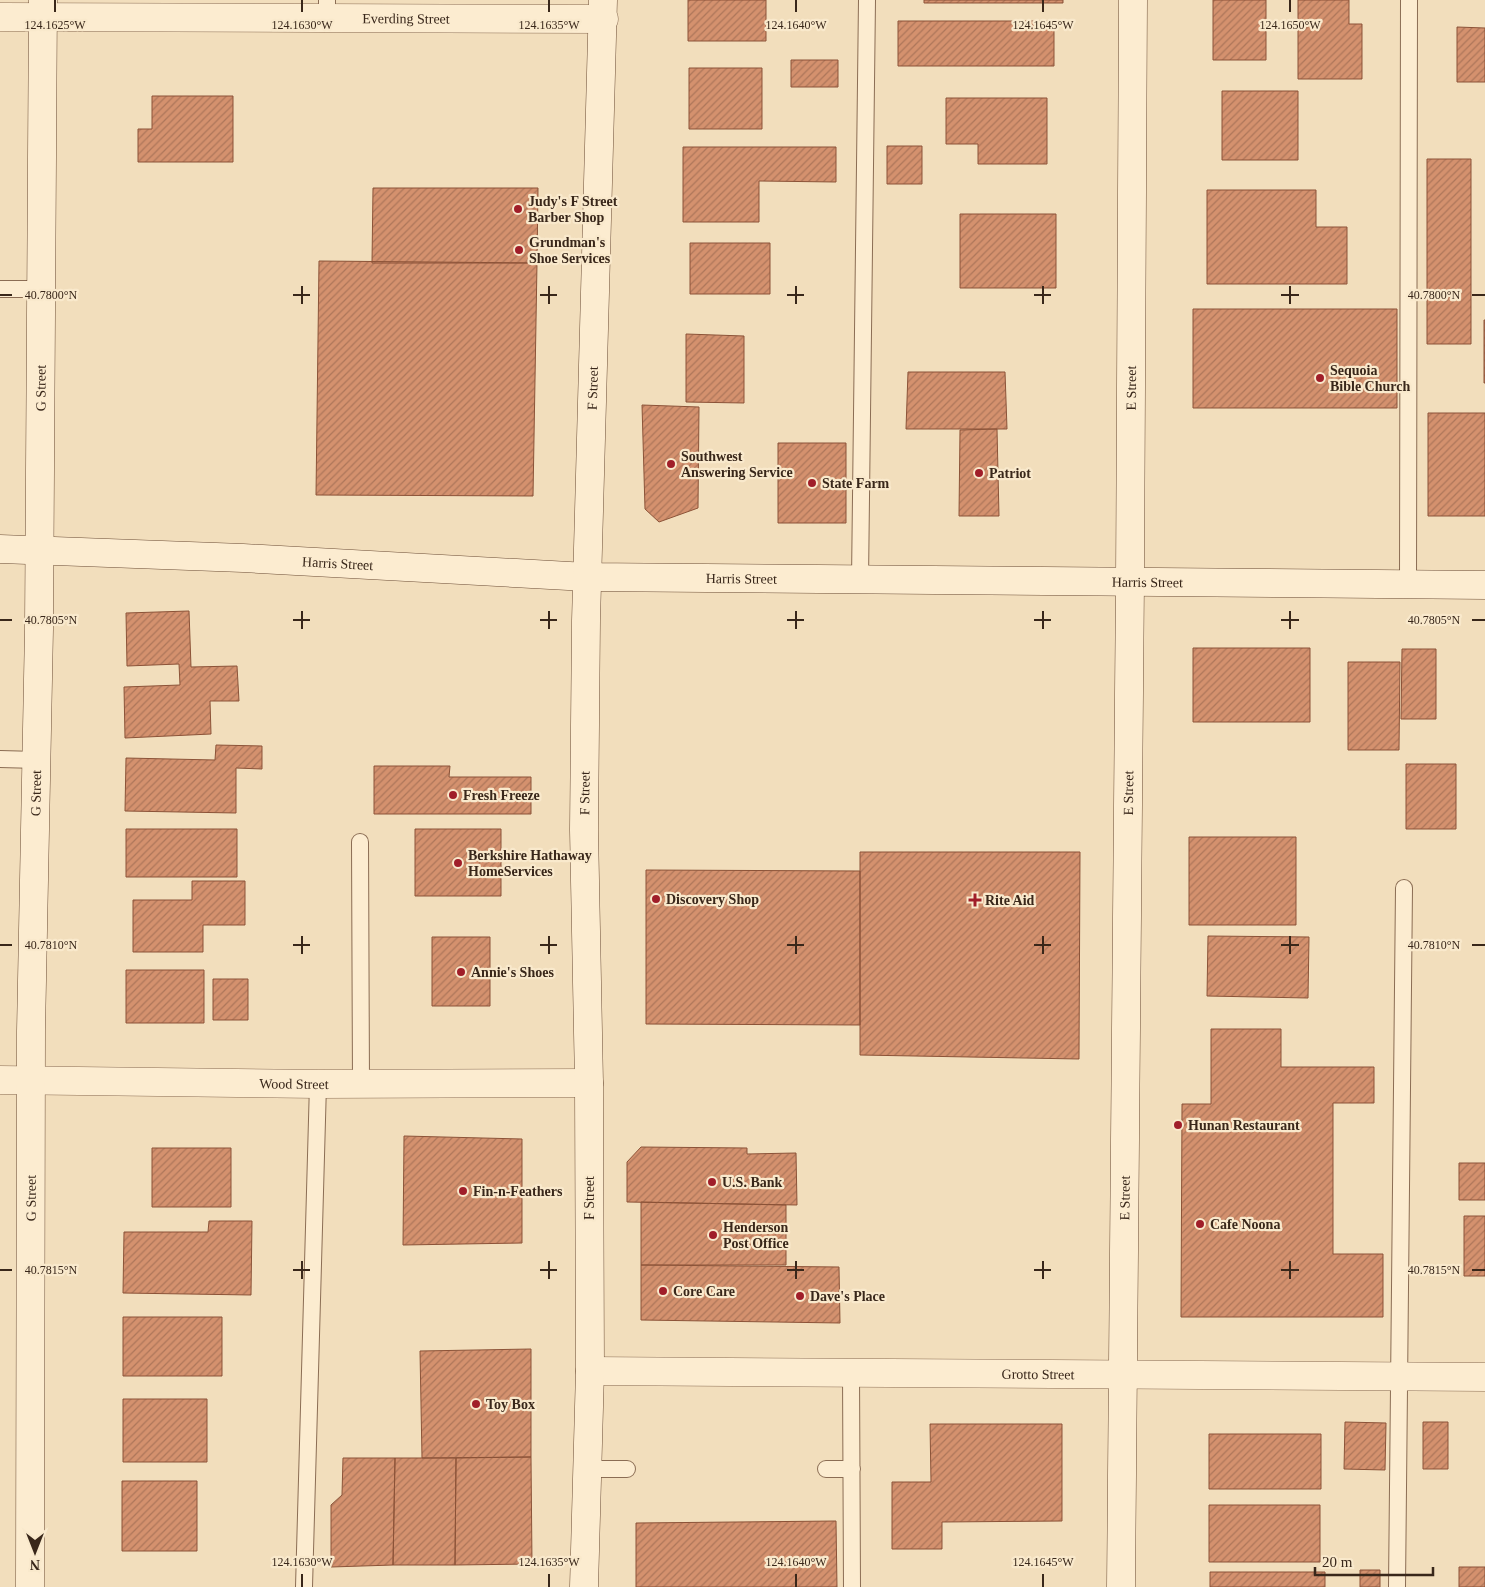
<svg xmlns="http://www.w3.org/2000/svg" width="1485" height="1587" font-family="Georgia,serif">
	<style>
		.building { fill: url(#building-hatch); stroke: #8c5338 }
		.lines { fill: none; stroke-linecap: round; stroke-linejoin: round }
		.lane-casing { stroke: #8b6d54; stroke-width: 18 }
		.street-casing { stroke: #8b6d54; stroke-width: 29 }
		.secondary-casing { stroke: #6d4e37; stroke-width: 29 }
		.lane { stroke: #fcecd0; stroke-width: 16 }
		.street { stroke: #fcecd0; stroke-width: 28 }
		.secondary { stroke: #fcecd0; stroke-width: 28 }
		.ticks { fill: none; stroke: #39271a; stroke-width: 2 }
		.poi-dot { fill: #a01e29; stroke: #f9e9cc; stroke-width: 2 }
		.labels { text-anchor: middle; dominant-baseline: central; stroke-width: 4.5; stroke-linejoin: round; paint-order: stroke }
		.street-label { font-size: 14px; fill: #39271a; stroke: #f9e9cc }
		.poi-label { font-size: 14px; font-weight: bold; fill: #39271a; stroke: #f9e9cc; text-anchor: start }
		.ticks-label { font-size: 12px; text-anchor: middle; fill: #39271a; stroke: #f9e9cc; stroke-width: 4.5; stroke-linejoin: round; paint-order: stroke }
	</style>
	<defs>
		<pattern id="building-hatch" width="6" height="6" patternUnits="userSpaceOnUse" patternTransform="scale(1.25)"><rect width="6" height="6" fill="#d4916e"/><path d="M-1 1l2-2M0 6l6-6M5 7l2-2" fill="none" stroke="#ad765a"/></pattern>
	</defs>
	<rect width="100%" height="100%" fill="#f2debc"/>
	<!-- building -->
	<path class="building" d="M 688,0 L 766,0 L 766,41 L 688,41 Z
		M 924,0 L 1063,0 L 1063,3 L 924,3 Z
		M 1213,0 L 1266,0 L 1266,60 L 1213,60 Z
		M 1298,0 L 1349,0 L 1349,24 L 1362,24 L 1362,79 L 1298,79 Z
		M 898,21 L 1054,21 L 1054,66 L 898,66 Z
		M 1457,27 L 1485,28 L 1485,82 L 1457,82 Z
		M 791,60 L 838,60 L 838,87 L 791,87 Z
		M 689,68 L 762,68 L 762,129 L 689,129 Z
		M 1222,91 L 1298,91 L 1298,160 L 1222,160 Z
		M 152,96 L 233,96 L 233,162 L 138,162 L 138,129 L 152,129 Z
		M 946,98 L 1047,98 L 1047,164 L 978,164 L 978,144 L 946,144 Z
		M 887,146 L 922,146 L 922,184 L 887,184 Z
		M 683,147 L 836,147 L 836,182 L 759,181 L 759,222 L 683,222 Z
		M 1427,159 L 1471,159 L 1471,344 L 1427,344 Z
		M 373,188 L 538,188 L 537,263 L 372,263 Z
		M 1207,190 L 1316,190 L 1316,227 L 1347,227 L 1347,284 L 1207,284 Z
		M 960,214 L 1056,214 L 1056,288 L 960,288 Z
		M 690,243 L 770,243 L 770,294 L 690,294 Z
		M 319,261 L 537,263 L 533,496 L 316,495 Z
		M 1193,309 L 1397,309 L 1397,408 L 1193,408 Z
		M 1484,320 L 1485,320 L 1485,383 L 1484,383 Z
		M 686,334 L 744,336 L 744,403 L 686,402 Z
		M 908,372 L 1005,372 L 1007,429 L 906,429 Z
		M 642,405 L 699,407 L 698,508 L 659,522 L 645,509 Z
		M 1428,413 L 1485,413 L 1485,516 L 1428,516 Z
		M 997,429 L 999,516 L 959,516 L 960,430 Z
		M 778,443 L 846,443 L 846,523 L 778,523 Z
		M 189,611 L 191,667 L 237,666 L 239,701 L 210,701 L 211,734 L 125,738 L 124,687 L 180,685 L 179,664 L 127,666 L 126,613 Z
		M 1193,648 L 1310,648 L 1310,722 L 1193,722 Z
		M 1402,649 L 1436,649 L 1436,719 L 1401,719 Z
		M 1348,662 L 1400,662 L 1399,750 L 1348,750 Z
		M 216,745 L 262,746 L 262,769 L 236,768 L 236,813 L 125,811 L 126,758 L 215,760 Z
		M 1406,764 L 1456,764 L 1456,829 L 1406,829 Z
		M 374,766 L 450,766 L 449,777 L 531,777 L 531,814 L 374,814 Z
		M 126,829 L 237,829 L 237,877 L 126,877 Z
		M 415,829 L 501,829 L 501,896 L 415,896 Z
		M 1189,837 L 1296,837 L 1296,925 L 1189,925 Z
		M 860,852 L 1080,852 L 1079,1059 L 860,1055 Z
		M 646,870 L 860,871 L 860,1025 L 646,1024 Z
		M 192,881 L 245,881 L 245,925 L 203,925 L 203,952 L 133,952 L 133,900 L 192,900 Z
		M 1208,936 L 1309,937 L 1308,998 L 1207,996 Z
		M 432,937 L 490,937 L 490,1006 L 432,1006 Z
		M 126,970 L 204,970 L 204,1023 L 126,1023 Z
		M 213,979 L 248,979 L 248,1020 L 213,1020 Z
		M 1211,1029 L 1281,1029 L 1281,1067 L 1374,1067 L 1374,1103 L 1333,1103 L 1333,1254 L 1383,1254 L 1383,1317 L 1181,1317 L 1182,1104 L 1211,1104 Z
		M 404,1136 L 522,1139 L 522,1243 L 403,1245 Z
		M 641,1147 L 747,1148 L 747,1154 L 796,1153 L 797,1205 L 627,1202 L 627,1162 Z
		M 152,1148 L 231,1148 L 231,1207 L 152,1207 Z
		M 1459,1163 L 1485,1163 L 1485,1200 L 1459,1200 Z
		M 641,1202 L 786,1205 L 786,1265 L 641,1265 Z
		M 1464,1216 L 1485,1216 L 1485,1276 L 1464,1276 Z
		M 209,1221 L 252,1221 L 251,1295 L 123,1293 L 124,1232 L 208,1232 Z
		M 641,1265 L 839,1267 L 840,1323 L 641,1320 Z
		M 123,1317 L 222,1317 L 222,1376 L 123,1376 Z
		M 531,1349 L 531,1457 L 422,1458 L 420,1351 Z
		M 123,1399 L 207,1399 L 207,1462 L 123,1462 Z
		M 1345,1422 L 1386,1423 L 1385,1470 L 1344,1469 Z
		M 1423,1422 L 1448,1422 L 1448,1469 L 1423,1469 Z
		M 930,1424 L 1062,1424 L 1062,1521 L 942,1522 L 942,1549 L 892,1549 L 892,1482 L 931,1482 Z
		M 1209,1434 L 1321,1434 L 1321,1489 L 1209,1489 Z
		M 531,1457 L 532,1564 L 455,1565 L 456,1458 Z
		M 343,1458 L 395,1458 L 393,1565 L 331,1567 L 331,1505 L 342,1495 Z
		M 395,1458 L 456,1458 L 455,1565 L 393,1565 Z
		M 122,1481 L 197,1481 L 197,1551 L 122,1551 Z
		M 1209,1505 L 1320,1505 L 1320,1562 L 1209,1562 Z
		M 836,1521 L 837,1587 L 636,1587 L 636,1523 Z
		M 1459,1567 L 1485,1567 L 1485,1587 L 1459,1587 Z
		M 1360,1570 L 1380,1570 L 1380,1587 L 1360,1587 Z
		M 1210,1572 L 1325,1572 L 1325,1587 L 1210,1587 Z"/>
	<g class="lines">
		<defs>
			<path id="lane" d="M 327,0 L 327,18
				M 0,289 L 41,289
				M 860,580 L 867,0
				M 1408,585 L 1409,0
				M 0,759 L 37,760
				M 360,842 L 361,1084
				M 851,1372 L 852,1587
				M 587,1469 L 627,1469
				M 826,1469 L 852,1469
				M 304,1587 L 318,1084
				M 1397,1587 L 1404,888"/>
			<g id="street">
				<path id="s1" d="M 0,17 L 604,19"/>
				<path id="s2" d="M 0,1080 L 318,1084 L 589,1083"/>
				<path id="s3" d="M 590,1371 L 1485,1377"/>
			</g>
			<g id="secondary">
				<path id="s4" d="M 0,549 L 243,558 L 587,577 L 1485,585"/>
				<path id="s5" d="M 30,1587 L 31,1031 L 39,629 L 43,0"/>
				<path id="s6" d="M 584,1587 L 590,1371 L 589,1083 L 584,830 L 586,621 L 603,0"/>
				<path id="s7" d="M 1121,1587 L 1130,582 L 1133,0"/>
			</g>
		</defs>
		<!-- lane casing -->
		<use href="#lane" class="lane-casing"/>
		<!-- street casing -->
		<use href="#street" class="street-casing"/>
		<!-- secondary casing -->
		<use href="#secondary" class="secondary-casing"/>
		<!-- lane -->
		<use href="#lane" class="lane"/>
		<!-- street -->
		<use href="#street" class="street"/>
		<!-- secondary -->
		<use href="#secondary" class="secondary"/>
	</g>
	<!-- ticks -->
	<path class="ticks" d="M 55,0 L 55,12M 302,0 L 302,12M 549,0 L 549,12M 796,0 L 796,12M 1043,0 L 1043,12M 1290,0 L 1290,12M 302,286 L 302,304M 549,286 L 549,304M 796,286 L 796,304M 1043,286 L 1043,304M 1290,286 L 1290,304M 0,295 L 12,295M 293,295 L 310,295M 540,295 L 557,295M 787,295 L 804,295M 1034,295 L 1051,295M 1281,295 L 1299,295M 1472,295 L 1485,295M 302,611 L 302,629M 549,611 L 549,629M 796,611 L 796,629M 1043,611 L 1043,629M 1290,611 L 1290,629M 0,620 L 12,620M 293,620 L 310,620M 540,620 L 557,620M 787,620 L 804,620M 1034,620 L 1051,620M 1281,620 L 1299,620M 1472,620 L 1485,620M 302,936 L 302,954M 549,936 L 549,954M 796,936 L 796,954M 1043,936 L 1043,954M 1290,936 L 1290,954M 0,945 L 12,945M 293,945 L 310,945M 540,945 L 557,945M 787,945 L 804,945M 1034,945 L 1051,945M 1281,945 L 1299,945M 1472,945 L 1485,945M 302,1261 L 302,1279M 549,1261 L 549,1279M 796,1261 L 796,1279M 1043,1261 L 1043,1279M 1290,1261 L 1290,1279M 0,1270 L 12,1270M 293,1270 L 310,1270M 540,1270 L 557,1270M 787,1270 L 804,1270M 1034,1270 L 1051,1270M 1281,1270 L 1299,1270M 1472,1270 L 1485,1270M 302,1574 L 302,1587M 549,1574 L 549,1587M 796,1574 L 796,1587M 1043,1574 L 1043,1587"/>
	<!-- markers -->
	<g class="poi-dot">
		<circle cx="518" cy="209" r="5"/>
		<circle cx="519" cy="250" r="5"/>
		<circle cx="1320" cy="378" r="5"/>
		<circle cx="671" cy="464" r="5"/>
		<circle cx="979" cy="473" r="5"/>
		<circle cx="812" cy="483" r="5"/>
		<circle cx="453" cy="795" r="5"/>
		<circle cx="458" cy="863" r="5"/>
		<circle cx="656" cy="899" r="5"/>
		<path d="M972.5 892.5h5v5h5v5h-5v5h-5v-5h-5v-5h5z"/>
		<circle cx="461" cy="972" r="5"/>
		<circle cx="1178" cy="1125" r="5"/>
		<circle cx="712" cy="1182" r="5"/>
		<circle cx="463" cy="1191" r="5"/>
		<circle cx="1200" cy="1224" r="5"/>
		<circle cx="713" cy="1235" r="5"/>
		<circle cx="663" cy="1291" r="5"/>
		<circle cx="800" cy="1296" r="5"/>
		<circle cx="476" cy="1404" r="5"/>
	</g>
	<g class="labels">
		<!-- street labels -->
		<g class="street-label">
			<text stroke="none"><textPath href="#s1" startOffset="406">Everding Street</textPath></text>
			<text stroke="none"><textPath href="#s5" startOffset="1199">G Street</textPath></text>
			<text stroke="none"><textPath href="#s6" startOffset="1199">F Street</textPath></text>
			<text stroke="none"><textPath href="#s7" startOffset="1199">E Street</textPath></text>
			<text stroke="none"><textPath href="#s4" startOffset="338">Harris Street</textPath></text>
			<text stroke="none"><textPath href="#s4" startOffset="742">Harris Street</textPath></text>
			<text stroke="none"><textPath href="#s4" startOffset="1148">Harris Street</textPath></text>
			<text stroke="none"><textPath href="#s5" startOffset="794">G Street</textPath></text>
			<text stroke="none"><textPath href="#s6" startOffset="794">F Street</textPath></text>
			<text stroke="none"><textPath href="#s7" startOffset="794">E Street</textPath></text>
			<text stroke="none"><textPath href="#s2" startOffset="294">Wood Street</textPath></text>
			<text stroke="none"><textPath href="#s5" startOffset="389">G Street</textPath></text>
			<text transform="translate(589 1198) rotate(-90)">F Street</text>
			<text stroke="none"><textPath href="#s7" startOffset="389">E Street</textPath></text>
			<text stroke="none"><textPath href="#s3" startOffset="448">Grotto Street</textPath></text>
		</g>
		<!-- poi labels -->
		<g class="poi-label">
			<text x="528" y="201">Judy's F Street<tspan x="528" dy="16">Barber Shop</tspan></text>
			<text x="529" y="242">Grundman's<tspan x="529" dy="16">Shoe Services</tspan></text>
			<text x="1330" y="370">Sequoia<tspan x="1330" dy="16">Bible Church</tspan></text>
			<text x="681" y="456">Southwest<tspan x="681" dy="16">Answering Service</tspan></text>
			<text x="989" y="473">Patriot</text>
			<text x="822" y="483">State Farm</text>
			<text x="463" y="795">Fresh Freeze</text>
			<text x="468" y="855">Berkshire Hathaway<tspan x="468" dy="16">HomeServices</tspan></text>
			<text x="666" y="899">Discovery Shop</text>
			<text x="985" y="900">Rite Aid</text>
			<text x="471" y="972">Annie's Shoes</text>
			<text x="1188" y="1125">Hunan Restaurant</text>
			<text x="722" y="1182">U.S. Bank</text>
			<text x="473" y="1191">Fin-n-Feathers</text>
			<text x="1210" y="1224">Cafe Noona</text>
			<text x="723" y="1227">Henderson<tspan x="723" dy="16">Post Office</tspan></text>
			<text x="673" y="1291">Core Care</text>
			<text x="810" y="1296">Dave's Place</text>
			<text x="486" y="1404">Toy Box</text>
		</g>
	</g>
	<g class="ticks-label">
		<text x="55" y="29">124.1625°W</text>
		<text x="302" y="29">124.1630°W</text>
		<text x="549" y="29">124.1635°W</text>
		<text x="796" y="29">124.1640°W</text>
		<text x="1043" y="29">124.1645°W</text>
		<text x="1290" y="29">124.1650°W</text>
		<text x="1434" y="299">40.7800°N</text>
		<text x="51" y="299">40.7800°N</text>
		<text x="1434" y="624">40.7805°N</text>
		<text x="51" y="624">40.7805°N</text>
		<text x="1434" y="949">40.7810°N</text>
		<text x="51" y="949">40.7810°N</text>
		<text x="1434" y="1274">40.7815°N</text>
		<text x="51" y="1274">40.7815°N</text>
		<text x="302" y="1566">124.1630°W</text>
		<text x="549" y="1566">124.1635°W</text>
		<text x="796" y="1566">124.1640°W</text>
		<text x="1043" y="1566">124.1645°W</text>
	</g>
	<!-- north arrow -->
	<g transform="translate(35 1552) rotate(180)" stroke="#f9e9cc" stroke-width="4" paint-order="stroke">
	<path d="M0-4L9 19L0 12L-9 19Z" fill="#39271a"/>
	<text y="-8" font-size="14" font-weight="bold" text-anchor="middle" fill="#39271a">N</text>
	</g>
	<!-- scale -->
	<path d="M1315 1567v8h118v-8" fill="none" stroke="#39271a" stroke-width="2.5"/>
	<text x="1322" y="1567" font-size="15" fill="#39271a" stroke="#f9e9cc" stroke-width="4" paint-order="stroke">20 m</text>
</svg>
